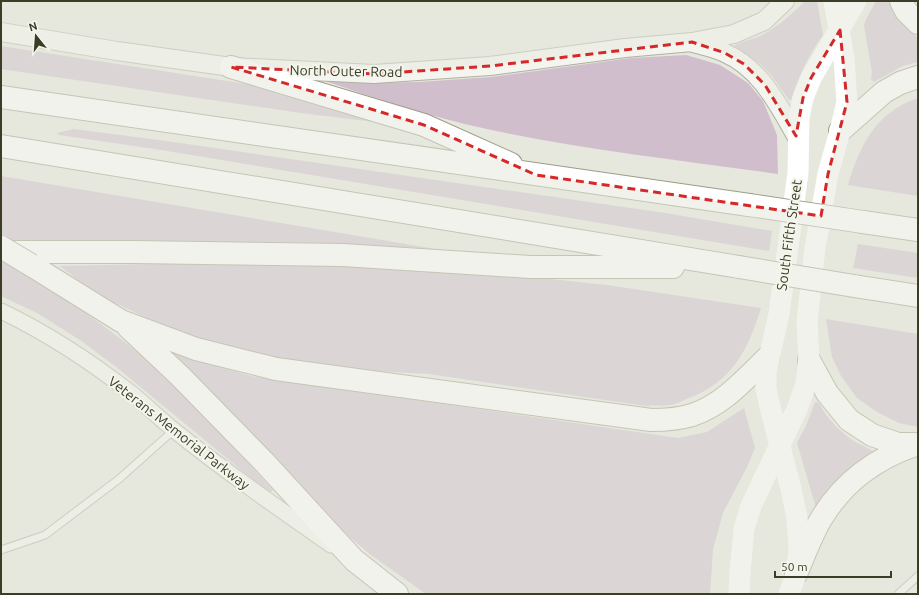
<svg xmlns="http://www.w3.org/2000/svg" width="919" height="595" font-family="Ubuntu,sans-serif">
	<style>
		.green { fill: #d1becd }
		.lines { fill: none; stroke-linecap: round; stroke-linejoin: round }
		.service-casing { stroke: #afb1a2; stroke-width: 9 }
		.minor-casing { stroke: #afb1a2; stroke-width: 17 }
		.tertiary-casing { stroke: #afb1a2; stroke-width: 20 }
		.motorway-casing { stroke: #9c9e84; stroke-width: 24 }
		.service { stroke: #f5f5ef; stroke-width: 7 }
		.minor { stroke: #f5f5ef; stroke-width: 15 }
		.tertiary { stroke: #f5f5ef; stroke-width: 18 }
		.secondary { stroke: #fff; stroke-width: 21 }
		.motorway { stroke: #fff; stroke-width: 22 }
		.motorway-bridge-casing { stroke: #9c9e84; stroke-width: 24; stroke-linecap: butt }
		.motorway-bridge { stroke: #fff; stroke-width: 22 }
		.marked { fill: none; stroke: #d62828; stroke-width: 3; stroke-dasharray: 8 5; stroke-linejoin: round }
		.labels { text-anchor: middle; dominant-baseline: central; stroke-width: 4; stroke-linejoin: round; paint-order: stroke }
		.street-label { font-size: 14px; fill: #3b3d26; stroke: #f4f5ec }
	</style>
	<rect width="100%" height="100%" fill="#e6e7dd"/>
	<!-- green -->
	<path class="green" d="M 805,1 L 817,1 L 823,35 C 807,58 800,74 791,100 L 789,100 L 771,75 L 759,63 L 734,46 C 741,41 752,40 760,36 C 778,27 791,15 805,1 Z
		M 876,1 L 888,1 L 900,20 L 918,38 L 918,62 L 903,66 L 874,82 L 871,79 L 872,72 L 864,26 L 866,19 Z
		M 1,46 L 253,85 L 312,99 L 375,122 L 301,113 L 1,69 Z
		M 686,55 L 720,65 L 748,83 L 763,101 L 777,135 L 778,174 C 681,160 583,150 487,129 C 430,117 375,98 319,79 L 364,83 L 419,82 L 491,77 L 631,58 Z
		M 918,98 L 918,196 L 848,185 C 860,145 876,112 918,98 Z
		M 74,129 L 166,141 L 665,213 L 772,231 L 769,251 L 155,149 L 59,135 L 57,133 Z
		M 1,176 L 436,249 L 332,243 L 11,241 L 1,235 Z
		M 858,244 L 918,253 L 918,278 L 853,268 Z
		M 1,262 L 10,262 C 62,296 113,330 160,371 C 200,408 236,450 273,490 L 269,493 L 115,366 L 80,340 L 37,313 L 1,296 Z
		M 200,263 L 341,264 L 484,272 L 607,285 L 761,308 C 748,350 732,382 689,398 C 683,400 677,404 671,405 C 663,406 654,405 646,406 L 429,374 L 353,370 L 270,359 L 209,342 L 147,318 L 111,301 L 82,283 L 60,266 Z
		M 826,319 L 918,334 L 918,427 L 899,423 L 877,412 L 857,398 L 841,376 L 832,357 Z
		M 159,347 L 205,363 L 251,376 L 678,438 L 707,432 L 744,408 L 755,448 L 747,467 L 723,513 L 713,549 L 710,594 L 426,594 L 371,555 L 316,509 Z
		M 815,402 L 819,403 C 827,419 842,434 857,443 C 863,446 869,448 874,452 L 816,508 L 797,443 L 806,426 Z"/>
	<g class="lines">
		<defs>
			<path id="service" d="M 1,550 L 45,535 L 119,479 L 174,430
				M 898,594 L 918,576"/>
			<path id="minor" d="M 1,311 C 47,333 91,362 131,393 C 146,405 160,419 175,431 C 225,471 278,508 331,545"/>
			<path id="tertiary" d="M 1,32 L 117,51 L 231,67 L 374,74 L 490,66 L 625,48 L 692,42 L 734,34 L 764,21 L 785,1
				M 693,43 C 703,46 715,48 725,53 C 762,69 779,107 798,139"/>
			<path id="motorway" d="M 901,1 L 906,11 L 918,23
				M 231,67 L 424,125 L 511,164
				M 1,97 L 749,205
				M 840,131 L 884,92 L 900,83 L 918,77
				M 1,146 L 739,267
				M 863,222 L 918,230
				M 10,252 L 133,252 L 343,255 L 530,267 L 673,267
				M 31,265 L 121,321 L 196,349 L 276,369 L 651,420 C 665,420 679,419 692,415 C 723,405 745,379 768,357
				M 854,286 L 918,296
				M 128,327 L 180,376 L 265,463 L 354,560 L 397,594
				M 809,360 L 827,393 L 849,420 L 872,435 L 898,444 L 915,444
				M 796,574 C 804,556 811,536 821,519 C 844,481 876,458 918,444"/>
		</defs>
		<!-- service casing -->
		<use href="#service" class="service-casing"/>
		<!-- minor casing -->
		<use href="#minor" class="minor-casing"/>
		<!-- tertiary casing -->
		<use href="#tertiary" class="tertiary-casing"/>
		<!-- motorway casing -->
		<use href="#motorway" class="motorway-casing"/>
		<!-- service -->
		<use href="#service" class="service"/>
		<!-- minor -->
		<use href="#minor" class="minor"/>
		<!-- tertiary -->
		<use href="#tertiary" class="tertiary"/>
		<!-- secondary -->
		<path class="secondary" d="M 739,594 L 740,572 L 744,529 L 751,506 L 798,407 L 806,383 L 809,360 L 807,322 L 815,248 L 828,174 L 840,131 L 847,102 L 844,58 L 834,1
			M 789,594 L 796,574 L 799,549 L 797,518 L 791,489 L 771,411 L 766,389 L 766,372 L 779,314 L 798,173 L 799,118 L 803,98 L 811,78 L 856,1"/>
		<!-- motorway -->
		<use href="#motorway" class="motorway"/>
		<defs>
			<path id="motorway-bridge" d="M 749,205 L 863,222
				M 1,247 L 31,265
				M 739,267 L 854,286"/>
		</defs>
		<!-- motorway-bridge casing -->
		<use href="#motorway-bridge" class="motorway-bridge-casing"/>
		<!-- motorway-bridge -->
		<use href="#motorway-bridge" class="motorway-bridge"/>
	</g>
	<!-- marked area -->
	<path d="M0 0H919V595H0ZM 840,30 L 847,102 L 828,174 L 821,216 L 536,175 L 424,125 L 231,67 L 374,74 L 490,66 L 692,42 L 725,53 L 744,64 L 765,85 L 796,136 L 803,98 L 811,78 Z" fill="#e6e7dd" fill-opacity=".55" fill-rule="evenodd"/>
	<path class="marked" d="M 840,30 L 847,102 L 828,174 L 821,216 L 536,175 L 424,125 L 231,67 L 374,74 L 490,66 L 692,42 L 725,53 L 744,64 L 765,85 L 796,136 L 803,98 L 811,78 Z"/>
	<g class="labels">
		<!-- street labels -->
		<g class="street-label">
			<text transform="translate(346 71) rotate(1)">North Outer Road</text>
			<text transform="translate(789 235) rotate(-82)">South Fifth Street</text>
			<text transform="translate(179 433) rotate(38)">Veterans Memorial Parkway</text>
		</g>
	</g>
	<!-- border -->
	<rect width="919" height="595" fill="none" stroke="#3b3d26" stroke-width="4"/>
	<!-- north arrow -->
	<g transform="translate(36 36) rotate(343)" stroke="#f4f5ec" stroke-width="3" paint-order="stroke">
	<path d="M0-3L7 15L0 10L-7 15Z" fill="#3b3d26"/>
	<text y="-6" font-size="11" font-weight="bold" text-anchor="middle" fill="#3b3d26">N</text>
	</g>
	<!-- scale -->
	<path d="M775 571v6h116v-6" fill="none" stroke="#3b3d26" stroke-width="2"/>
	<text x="781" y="571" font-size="12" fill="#3b3d26" stroke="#f4f5ec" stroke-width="3" paint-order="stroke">50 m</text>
</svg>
